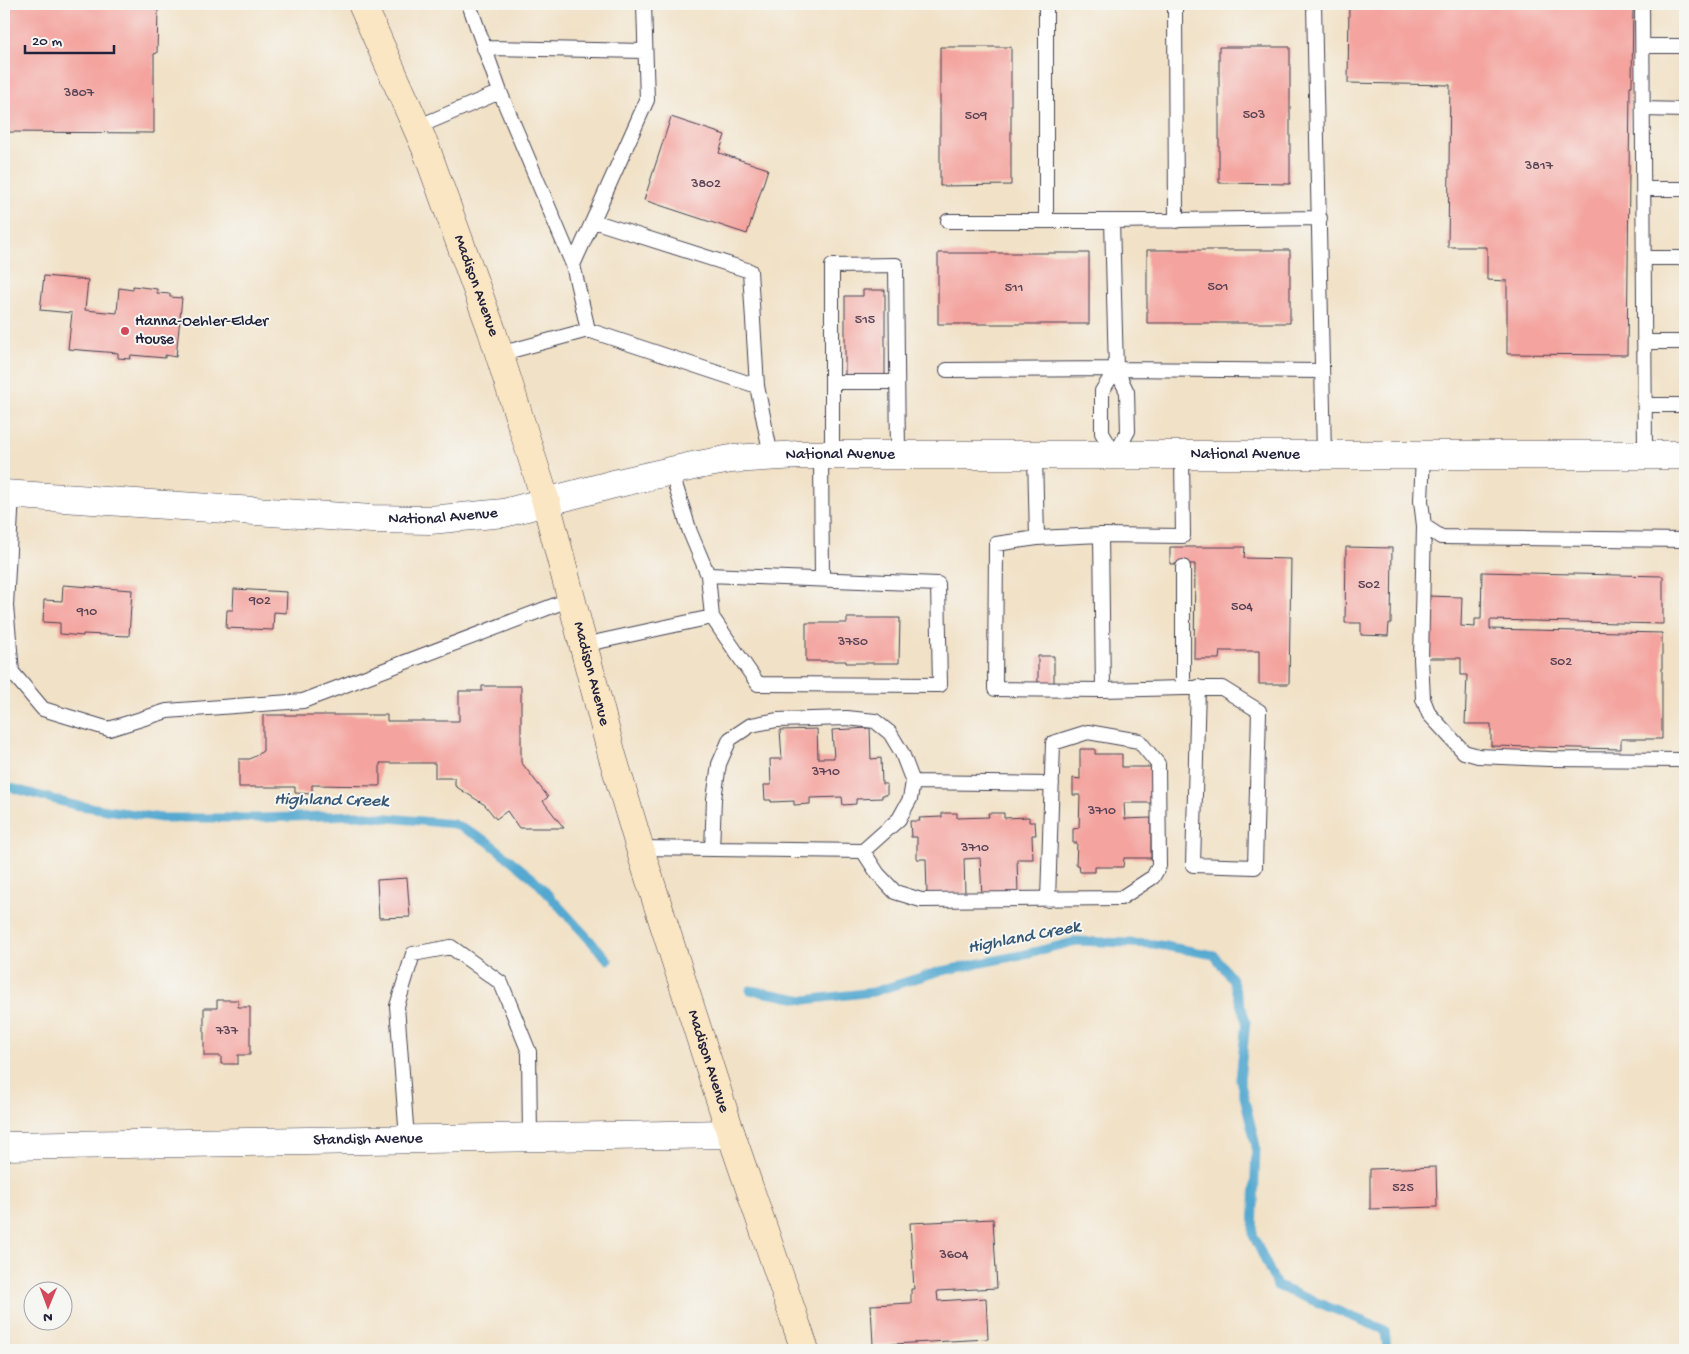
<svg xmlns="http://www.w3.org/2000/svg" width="1689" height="1354" font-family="'Gochi Hand',sans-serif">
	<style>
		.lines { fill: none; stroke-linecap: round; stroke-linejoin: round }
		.stream { stroke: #54a9d0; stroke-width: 9 }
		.building { fill: #f4a39e }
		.lane-casing { stroke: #413f50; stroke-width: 16 }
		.street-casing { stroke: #413f50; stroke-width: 29 }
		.secondary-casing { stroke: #413f50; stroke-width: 29 }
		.lane { stroke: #fff; stroke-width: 14 }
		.street { stroke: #fff; stroke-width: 28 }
		.secondary { stroke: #fbe6c4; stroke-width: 28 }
		.poi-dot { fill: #d1495b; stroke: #f6f6f2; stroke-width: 2 }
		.labels { text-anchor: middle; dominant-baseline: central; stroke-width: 4; stroke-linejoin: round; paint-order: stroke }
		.number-label { font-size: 14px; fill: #564254 }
		.street-label { font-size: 16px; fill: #22223b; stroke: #f6f6f2 }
		.poi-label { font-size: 16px; fill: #22223b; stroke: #f6f6f2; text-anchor: start }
		.water-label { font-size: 18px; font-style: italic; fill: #365877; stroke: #f6f6f2 }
	</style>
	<rect width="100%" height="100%" fill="#f6f6f2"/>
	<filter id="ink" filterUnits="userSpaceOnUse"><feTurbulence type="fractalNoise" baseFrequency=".02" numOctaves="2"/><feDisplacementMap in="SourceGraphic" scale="10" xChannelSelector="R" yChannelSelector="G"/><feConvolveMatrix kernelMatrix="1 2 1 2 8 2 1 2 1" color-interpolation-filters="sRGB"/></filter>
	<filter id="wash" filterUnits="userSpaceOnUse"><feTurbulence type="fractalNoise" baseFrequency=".0096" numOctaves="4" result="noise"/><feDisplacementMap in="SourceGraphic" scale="20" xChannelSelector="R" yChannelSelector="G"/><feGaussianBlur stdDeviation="1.12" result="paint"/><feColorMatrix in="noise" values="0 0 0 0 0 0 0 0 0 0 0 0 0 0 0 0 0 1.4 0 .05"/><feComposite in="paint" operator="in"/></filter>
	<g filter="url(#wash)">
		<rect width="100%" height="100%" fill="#f1e1c6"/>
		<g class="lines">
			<!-- stream -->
			<path class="stream" d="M 4,784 L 12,788 L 74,805 L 161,818 L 261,818 L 357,815 L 454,824 L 487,841 L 535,880 L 608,960
				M 750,990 L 805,1000 L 873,992 L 937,972 L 1021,955 L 1077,941 L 1154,944 L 1214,955 L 1232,979 L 1246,1021 L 1240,1080 L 1256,1146 L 1253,1235 L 1277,1286 L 1385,1330 L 1387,1350"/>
		</g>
		<g id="blocks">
			<!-- building -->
			<path class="building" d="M 4,4 L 154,4 L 154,10 L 158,10 L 157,53 L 154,54 L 154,133 L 4,132 Z
				M 1349,4 L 1633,4 L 1632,86 L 1630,86 L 1627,355 L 1507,354 L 1507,281 L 1487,280 L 1487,247 L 1448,247 L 1450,85 L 1348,83 Z
				M 940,47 L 1011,47 L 1011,185 L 940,186 Z
				M 1219,47 L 1290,47 L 1290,184 L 1219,183 Z
				M 671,117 L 725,135 L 719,153 L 768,169 L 747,234 L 644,200 Z
				M 1147,250 L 1290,250 L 1290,323 L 1147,323 Z
				M 938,253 L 1089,253 L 1089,324 L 938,324 Z
				M 44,276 L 88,280 L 85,310 L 117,313 L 119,288 L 133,290 L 133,286 L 157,289 L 157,293 L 170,294 L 170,297 L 182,298 L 176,357 L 165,355 L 165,358 L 131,355 L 130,359 L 118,358 L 118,353 L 68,349 L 72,313 L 40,310 Z
				M 863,290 L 885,290 L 885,377 L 845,377 L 845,296 L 863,296 Z
				M 1170,547 L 1245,547 L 1244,558 L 1291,559 L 1289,684 L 1259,684 L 1259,651 L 1220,651 L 1219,659 L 1194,659 L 1195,564 L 1170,564 Z
				M 1346,547 L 1392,548 L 1391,623 L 1389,623 L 1388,636 L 1361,635 L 1361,623 L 1345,623 Z
				M 1482,572 L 1663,576 L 1663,624 L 1490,620 L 1490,629 L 1662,633 L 1662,739 L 1621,739 L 1621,749 L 1491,746 L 1491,724 L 1465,724 L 1467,675 L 1461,675 L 1461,658 L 1425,658 L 1426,596 L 1462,597 L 1461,626 L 1475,627 L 1475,619 L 1481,619 Z
				M 63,585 L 132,590 L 129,636 L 83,634 L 83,636 L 60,634 L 60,623 L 43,622 L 44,600 L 62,601 Z
				M 234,589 L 287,592 L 286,613 L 274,612 L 273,630 L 226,628 L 227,610 L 233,610 Z
				M 847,618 L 900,618 L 899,663 L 846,663 L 846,661 L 806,661 L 806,623 L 847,623 Z
				M 1038,656 L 1054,656 L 1054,684 L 1038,685 Z
				M 482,686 L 521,686 L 521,762 L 548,797 L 543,801 L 564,828 L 519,828 L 507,811 L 496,819 L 485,805 L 455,786 L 455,778 L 435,778 L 435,763 L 380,763 L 380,786 L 312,785 L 312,794 L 295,793 L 295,787 L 239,787 L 239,759 L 250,759 L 263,751 L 263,715 L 387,715 L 387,721 L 459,721 L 459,691 L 482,691 Z
				M 870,728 L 871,759 L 881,758 L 882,784 L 887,784 L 887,795 L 882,795 L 882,798 L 856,799 L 856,804 L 843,805 L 842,797 L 810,798 L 810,804 L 794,805 L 794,801 L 771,802 L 771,800 L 765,800 L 764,785 L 771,785 L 770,759 L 782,759 L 780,730 L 817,729 L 818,758 L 834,758 L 832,730 Z
				M 1080,749 L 1095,749 L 1095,754 L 1122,754 L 1122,767 L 1152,767 L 1152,803 L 1124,803 L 1125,819 L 1151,818 L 1151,858 L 1124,858 L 1123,867 L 1095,867 L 1095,872 L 1080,872 L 1079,865 L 1076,865 L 1077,843 L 1073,843 L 1073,829 L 1079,828 L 1080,795 L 1073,795 L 1073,778 L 1080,779 Z
				M 942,813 L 957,813 L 957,818 L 989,817 L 988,813 L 1004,813 L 1004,818 L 1029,817 L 1029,822 L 1035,822 L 1036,835 L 1032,835 L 1033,859 L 1017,859 L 1018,894 L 982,896 L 980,858 L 964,859 L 965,893 L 927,894 L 926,859 L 917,859 L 917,837 L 911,837 L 910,821 L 920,821 L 919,818 L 942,817 Z
				M 407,878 L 410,917 L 379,918 L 377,880 Z
				M 217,1000 L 238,1000 L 238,1007 L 250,1007 L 250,1055 L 238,1055 L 238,1064 L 221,1064 L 221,1056 L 204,1056 L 204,1008 L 217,1008 Z
				M 1436,1167 L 1437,1207 L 1370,1209 L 1370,1169 Z
				M 993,1219 L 997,1288 L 937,1291 L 938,1301 L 986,1298 L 988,1339 L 873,1345 L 871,1305 L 911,1303 L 911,1289 L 914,1289 L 910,1223 Z"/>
		</g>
	</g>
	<g filter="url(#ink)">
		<use href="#blocks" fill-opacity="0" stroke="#413f50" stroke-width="1"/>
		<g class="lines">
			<defs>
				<path id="lane" d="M 1046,4 L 1046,221
					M 1175,4 L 1176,221
					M 1314,4 L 1324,455
					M 1642,4 L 1645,455
					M 1643,46 L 1685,46
					M 484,48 L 645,51
					M 500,92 L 573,265
					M 1643,109 L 1685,110
					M 417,127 L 500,92 L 469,4
					M 1644,189 L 1685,189
					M 593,221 L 750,271 L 757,386
					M 948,221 L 1112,221
					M 1644,258 L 1685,258
					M 588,330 L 757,386 L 771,456
					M 1644,342 L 1685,342
					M 499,354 L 588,330 L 573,265 L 647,100 L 644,4
					M 947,370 L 1116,369 L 1322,371
					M 832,382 L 897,382
					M 1645,405 L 1685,405
					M 821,455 L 822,579
					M 832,455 L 832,266 L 896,265 L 898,455
					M 1035,455 L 1037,538 L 1101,535 L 1183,536 L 1182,456
					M 1115,455 L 1128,431 L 1127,392 L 1116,369 L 1112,221 L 1320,218
					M 1115,455 L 1102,433 L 1102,391 L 1116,369
					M 1423,455 L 1421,501 L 1424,526 L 1441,537 L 1685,540
					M 671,471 L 690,532 L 708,575
					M 12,494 L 6,606 L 12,672 L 43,709 L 109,729 L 167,711 L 303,701 L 571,599
					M 1424,526 L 1421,659 L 1423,699 L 1429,714 L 1464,752 L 1478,756 L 1549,759 L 1685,760
					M 1101,535 L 1103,690
					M 1037,538 L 996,544 L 995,689 L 1103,690 L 1183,688 L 1183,567
					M 583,645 L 712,617 L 758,684 L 940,685 L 938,584 L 708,575 L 712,617
					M 1183,688 L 1222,688 L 1259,711 L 1255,867 L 1193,865 L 1198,687
					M 640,848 L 863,851 L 878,874 L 895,892 L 921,900 L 1121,898 L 1153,877 L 1159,866 L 1158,764 L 1139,741 L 1088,732 L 1053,743 L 1048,900
					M 712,849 L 714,799 L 719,764 L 730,739 L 751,725 L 777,720 L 847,718 L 875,721 L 890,733 L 902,753 L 913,782 L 1052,784
					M 863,851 L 899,819 L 910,799 L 913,782
					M 407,1139 L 397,1006 L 413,954 L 451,947 L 501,983 L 529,1052 L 530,1137"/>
				<g id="street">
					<path id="s1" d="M 4,494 L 372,519 L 430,520 L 504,513 L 614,484 L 693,466 L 731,459 L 799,455 L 1685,455"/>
					<path id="s2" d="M 4,1146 L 731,1134"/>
				</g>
				<g id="secondary">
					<path id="s3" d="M 362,4 L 425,146 L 492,331 L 546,502 L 612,755 L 644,862 L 731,1134 L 805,1350"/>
				</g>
			</defs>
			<!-- lane casing -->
			<use href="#lane" class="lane-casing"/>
			<!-- street casing -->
			<use href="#street" class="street-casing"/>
			<!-- secondary casing -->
			<use href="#secondary" class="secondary-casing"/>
			<!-- lane -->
			<use href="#lane" class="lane"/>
			<!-- street -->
			<use href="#street" class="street"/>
			<!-- secondary -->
			<use href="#secondary" class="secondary"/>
		</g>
	</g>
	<!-- markers -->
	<circle class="poi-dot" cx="125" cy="331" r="5"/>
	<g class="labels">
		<!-- number labels -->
		<g class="number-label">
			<text x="79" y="93">3807</text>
			<text x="1254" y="115">503</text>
			<text x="976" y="116">509</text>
			<text x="1539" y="166">3817</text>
			<text x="706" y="184">3802</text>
			<text x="1218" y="287">501</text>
			<text x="1014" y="288">511</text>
			<text x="865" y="320">515</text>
			<text x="1369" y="585">502</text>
			<text x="260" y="601">902</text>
			<text x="1242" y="607">504</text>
			<text x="87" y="612">910</text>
			<text x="853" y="642">3750</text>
			<text x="1561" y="662">502</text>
			<text x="826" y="772">3710</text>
			<text x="1102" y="811">3710</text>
			<text x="975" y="848">3710</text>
			<text x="227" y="1031">737</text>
			<text x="1403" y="1188">525</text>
			<text x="954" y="1255">3604</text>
		</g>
		<!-- street labels -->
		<g class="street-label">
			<text stroke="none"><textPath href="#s3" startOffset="304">Madison Avenue</textPath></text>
			<text stroke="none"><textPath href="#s1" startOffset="844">National Avenue</textPath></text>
			<text stroke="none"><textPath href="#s1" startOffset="1249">National Avenue</textPath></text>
			<text stroke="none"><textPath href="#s1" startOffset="440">National Avenue</textPath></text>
			<text stroke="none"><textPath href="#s3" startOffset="709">Madison Avenue</textPath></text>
			<text stroke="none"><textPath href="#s3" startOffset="1114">Madison Avenue</textPath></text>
			<text stroke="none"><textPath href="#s2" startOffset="364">Standish Avenue</textPath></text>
		</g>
		<!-- poi labels -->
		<g class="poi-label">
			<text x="135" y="322">Hanna-Oehler-Elder<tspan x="135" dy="18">House</tspan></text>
		</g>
		<!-- water labels -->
		<g class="water-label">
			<text transform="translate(331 801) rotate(1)">Highland Creek</text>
			<text transform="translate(1024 938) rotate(-11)">Highland Creek</text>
		</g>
	</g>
	<!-- margin -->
	<rect width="1689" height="1354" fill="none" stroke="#f6f6f2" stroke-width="20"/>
	<!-- north arrow -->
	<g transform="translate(48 1306) rotate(181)"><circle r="24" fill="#f6f6f2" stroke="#a1a1a9"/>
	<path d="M0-4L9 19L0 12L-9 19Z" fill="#d1495b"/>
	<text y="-8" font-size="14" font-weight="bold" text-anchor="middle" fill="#22223b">N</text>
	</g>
	<!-- scale -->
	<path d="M25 45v8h89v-8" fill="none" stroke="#22223b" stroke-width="2.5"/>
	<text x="32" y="45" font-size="15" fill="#22223b" stroke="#f6f6f2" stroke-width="4" paint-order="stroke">20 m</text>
</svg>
